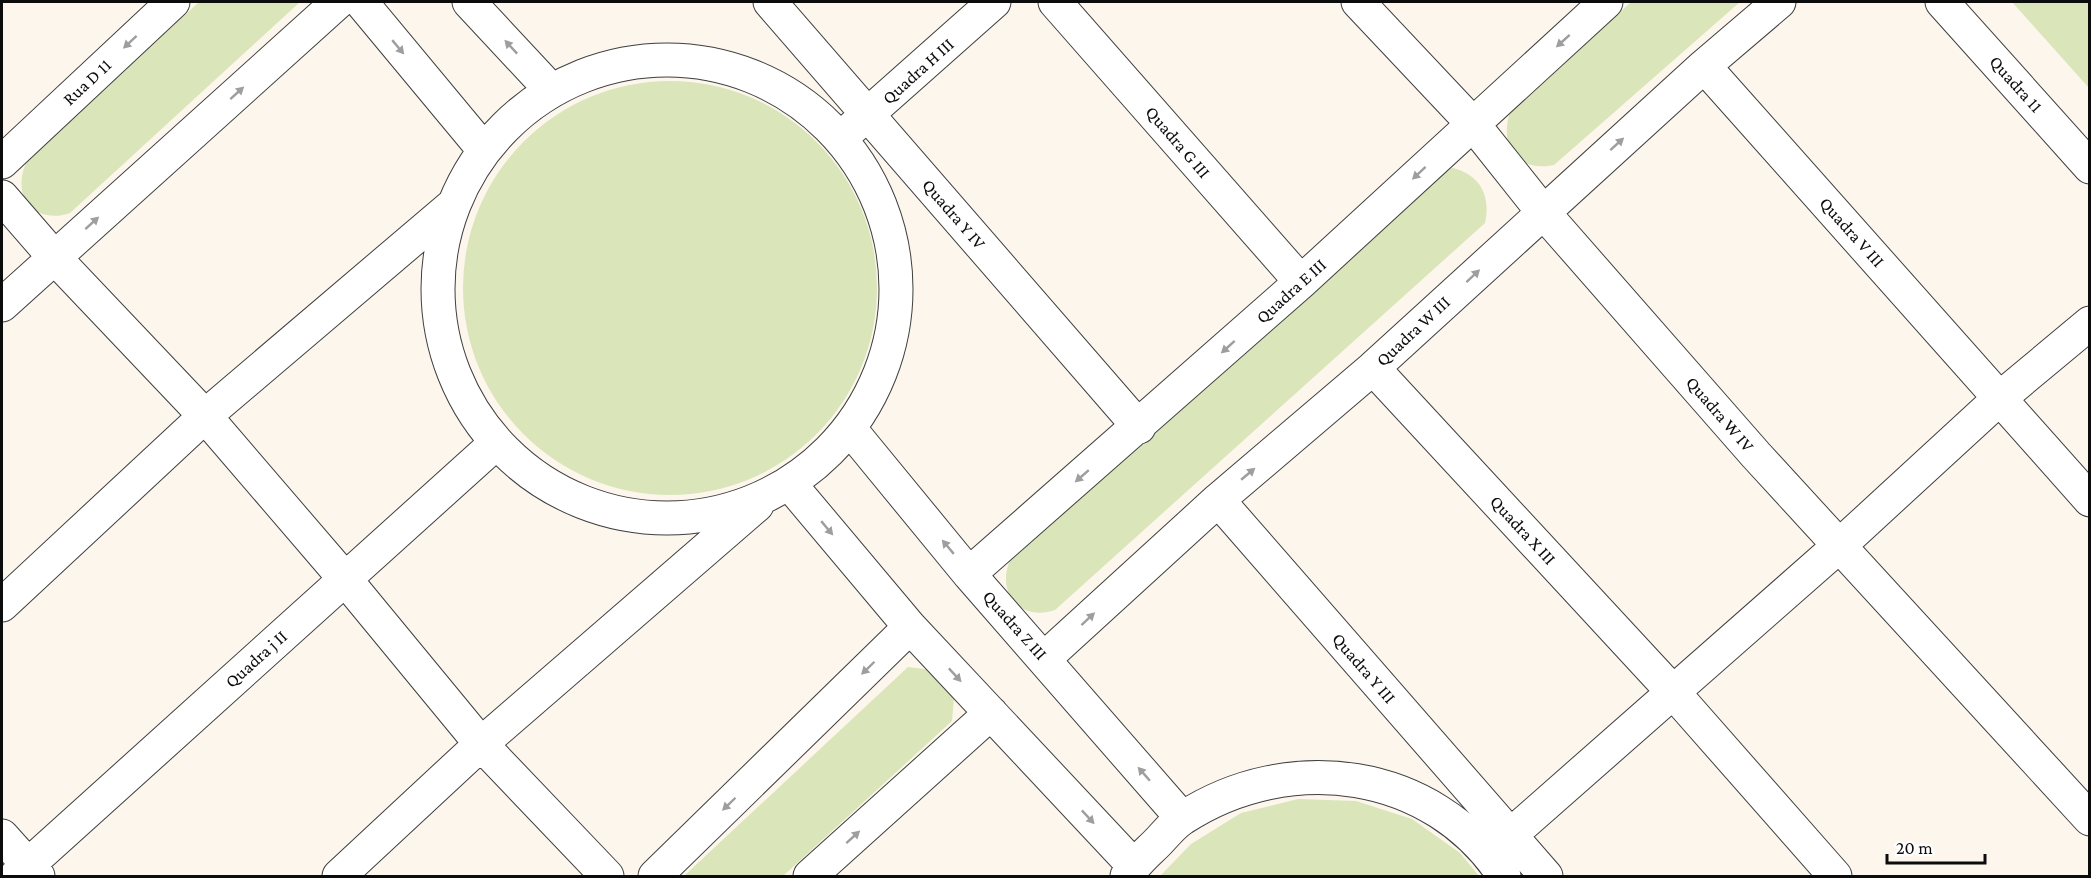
<svg xmlns="http://www.w3.org/2000/svg" width="2091" height="878" font-family="'Crimson Pro',serif">
	<style>
		.green { fill: #dae5ba }
		.lines { fill: none; stroke-linecap: round; stroke-linejoin: round }
		.street-casing { stroke: #3f3f3f; stroke-width: 35 }
		.street { stroke: #fff; stroke-width: 33 }
		.oneway { fill: #9e9e9e }
		.labels { text-anchor: middle; dominant-baseline: central; stroke-width: 6; stroke-linejoin: round; paint-order: stroke }
		.street-label { font-size: 18px; fill: #0c0c0c; stroke: #fff }
	</style>
	<rect width="100%" height="100%" fill="#fdf6ed"/>
	<!-- green -->
	<path class="green" d="M 199,2 L 300,2 L 70,213 C 35,225 11,197 26,163 Z
		M 1631,2 L 1740,2 L 1554,165 C 1519,172 1500,149 1509,115 Z
		M 2012,2 L 2089,2 L 2089,88 Z
		M463 288a207 207 0 1 1 414 0a207 207 0 1 1-414 0Z
		M 1453,168 C 1480,175 1491,195 1485,223 L 1055,610 C 1020,622 996,593 1010,560 L 1440,169 Z
		M 908,667 L 932,670 L 954,698 L 952,721 L 783,876 L 684,876 Z
		M 1298,799 L 1356,801 L 1412,819 L 1460,853 L 1479,876 L 1160,876 L 1191,844 L 1241,813 Z"/>
	<g class="lines">
		<defs>
			<path id="street" d="M 361,2 L 484,150
				M 469,2 L 551,90
				M 770,2 L 1139,427
				M 1055,2 L 1301,282
				M 1358,2 L 1473,124 L 1543,212 L 1756,455 L 2090,819
				M 1942,2 L 2090,167
				M438 289a229 229 0 1 1 458 0a229 229 0 1 1-458 0Z
				M 1704,66 L 2090,500
				M 852,128 L 994,2
				M 2,162 L 173,2
				M 2,197 L 54,257 L 205,416 L 345,579 L 481,744 L 607,876
				M 2,305 L 338,2
				M 1373,368 L 1673,692 L 1835,876
				M 850,429 L 969,574 L 1182,818
				M 789,483 L 910,627 L 1134,866
				M 1218,500 L 1546,876
				M 969,574 L 1301,282 L 1606,2
				M 2,605 L 205,416 L 453,205
				M 1045,658 L 1218,500 L 1373,368 L 1704,66 L 1779,2
				M 2,836 L 38,876
				M 1489,854 L 1839,546 L 2000,398 L 2090,323
				M 16,876 L 496,443
				M 339,876 L 481,744 L 757,505
				M 655,876 L 910,627
				M 810,876 L 991,713
				M 1127,876 C 1135,863 1146,854 1157,843 C 1165,835 1173,824 1183,818 C 1289,749 1433,768 1504,876"/>
		</defs>
		<!-- street casing -->
		<use href="#street" class="street-casing"/>
		<!-- street -->
		<use href="#street" class="street"/>
	</g>
	<!-- one-way arrows -->
	<defs><path id="oneway-solid" d="M-6-.8H1V-3.2L6.5 0L1 3.2V.8H-6Z" transform="scale(1.5)"/></defs>
	<g class="oneway">
		<use href="#oneway-solid" transform="translate(1563 41) rotate(138)"/>
		<use href="#oneway-solid" transform="translate(130 42) rotate(137)"/>
		<use href="#oneway-solid" transform="translate(398 47) rotate(50)"/>
		<use href="#oneway-solid" transform="translate(511 47) rotate(-133)"/>
		<use href="#oneway-solid" transform="translate(237 93) rotate(-42)"/>
		<use href="#oneway-solid" transform="translate(1617 144) rotate(-42)"/>
		<use href="#oneway-solid" transform="translate(1419 173) rotate(137)"/>
		<use href="#oneway-solid" transform="translate(92 223) rotate(-42)"/>
		<use href="#oneway-solid" transform="translate(1473 276) rotate(-43)"/>
		<use href="#oneway-solid" transform="translate(1228 347) rotate(138)"/>
		<use href="#oneway-solid" transform="translate(1248 474) rotate(-40)"/>
		<use href="#oneway-solid" transform="translate(1082 476) rotate(139)"/>
		<use href="#oneway-solid" transform="translate(827 528) rotate(50)"/>
		<use href="#oneway-solid" transform="translate(948 547) rotate(-130)"/>
		<use href="#oneway-solid" transform="translate(1088 619) rotate(-43)"/>
		<use href="#oneway-solid" transform="translate(868 668) rotate(136)"/>
		<use href="#oneway-solid" transform="translate(955 675) rotate(47)"/>
		<use href="#oneway-solid" transform="translate(1144 774) rotate(-131)"/>
		<use href="#oneway-solid" transform="translate(729 804) rotate(136)"/>
		<use href="#oneway-solid" transform="translate(1088 817) rotate(47)"/>
		<use href="#oneway-solid" transform="translate(853 837) rotate(-42)"/>
	</g>
	<g class="labels">
		<!-- street labels -->
		<g class="street-label">
			<text transform="translate(918 71) rotate(-42)">Quadra H III</text>
			<text transform="translate(87 82) rotate(-43)">Rua D 11</text>
			<text transform="translate(2016 84) rotate(48)">Quadra 11</text>
			<text transform="translate(1178 142) rotate(49)">Quadra G III</text>
			<text transform="translate(954 214) rotate(49)">Quadra Y IV</text>
			<text transform="translate(1852 232) rotate(48)">Quadra V III</text>
			<text transform="translate(1291 291) rotate(-42)">Quadra E III</text>
			<text transform="translate(1413 331) rotate(-43)">Quadra W III</text>
			<text transform="translate(1720 414) rotate(49)">Quadra W IV</text>
			<text transform="translate(1523 530) rotate(47)">Quadra X III</text>
			<text transform="translate(1015 625) rotate(48)">Quadra Z III</text>
			<text transform="translate(256 659) rotate(-42)">Quadra j II</text>
			<text transform="translate(1364 668) rotate(49)">Quadra Y III</text>
		</g>
	</g>
	<!-- border -->
	<rect width="2091" height="878" fill="none" stroke="#0c0c0c" stroke-width="6"/>
	<!-- scale -->
	<path d="M1887 854v9h98v-9" fill="none" stroke="#0c0c0c" stroke-width="3"/>
	<text x="1896" y="854" font-size="18" fill="#0c0c0c" stroke="#ffffff" stroke-width="4.5" paint-order="stroke">20 m</text>
</svg>
